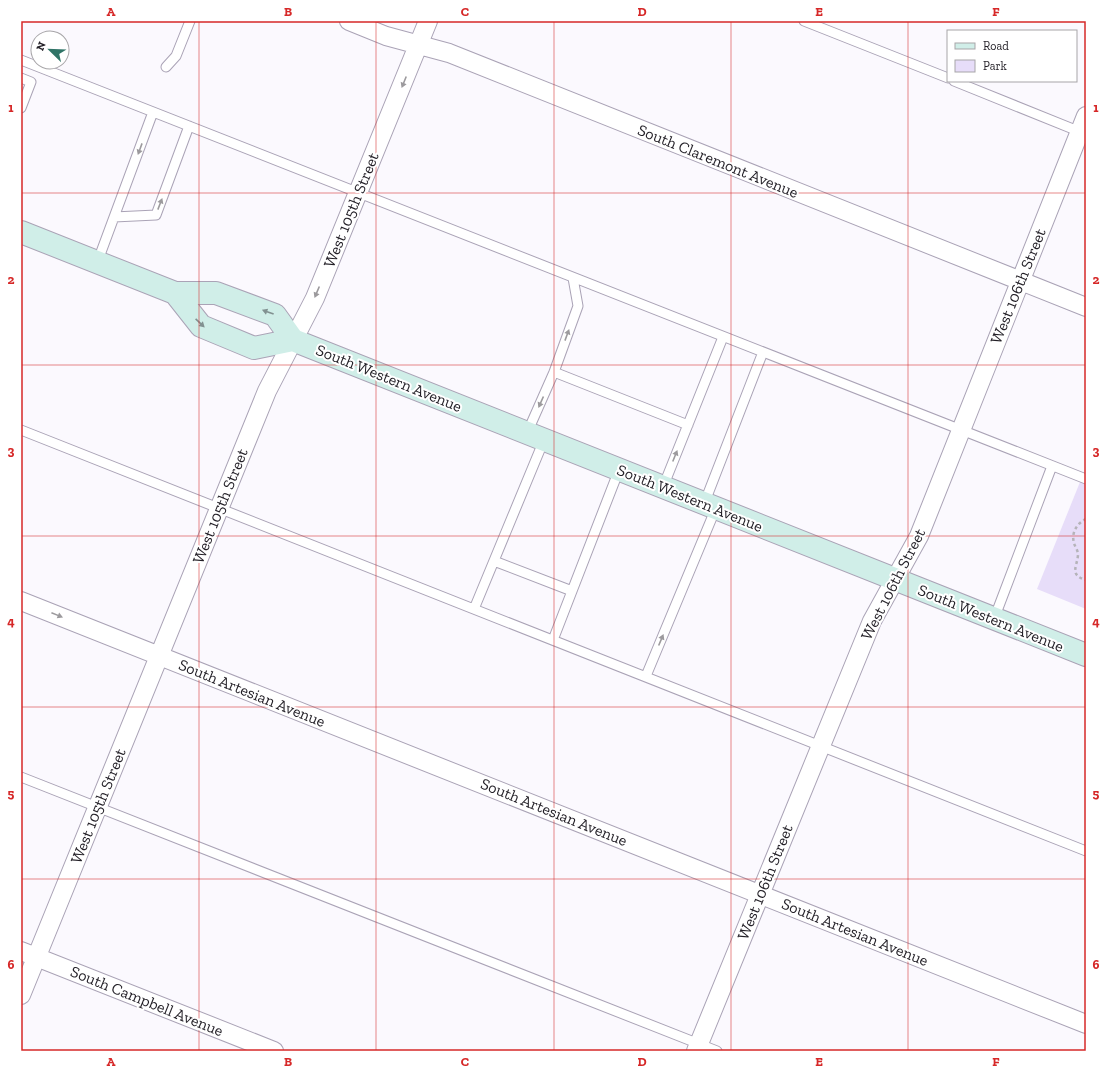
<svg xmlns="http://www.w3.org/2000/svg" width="1107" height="1072" font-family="'Zilla Slab',serif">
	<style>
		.green { fill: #e7ddf9 }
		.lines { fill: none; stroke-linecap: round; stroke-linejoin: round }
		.lane-casing { stroke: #aaa3b6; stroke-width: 11 }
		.street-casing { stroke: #aaa3b6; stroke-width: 20 }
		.secondary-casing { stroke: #aaa3b6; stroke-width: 24 }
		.path { stroke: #b5b3b9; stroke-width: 2.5; stroke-dasharray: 3 3; stroke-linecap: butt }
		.lane { stroke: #fff; stroke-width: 9 }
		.street { stroke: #fff; stroke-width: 18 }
		.secondary { stroke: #d0eee8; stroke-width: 22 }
		.oneway { fill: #9c9a9d }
		.oneway2 { fill: #829191 }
		.grid { fill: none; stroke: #d62828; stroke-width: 1; stroke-opacity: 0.55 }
		.labels { text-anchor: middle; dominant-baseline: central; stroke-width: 4; stroke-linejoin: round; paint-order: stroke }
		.street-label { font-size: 16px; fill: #221f26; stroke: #fff }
		.neatline { fill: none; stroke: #d62828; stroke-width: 1.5 }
		.grid-label { font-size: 13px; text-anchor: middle; font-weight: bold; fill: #d62828 }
	</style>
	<rect width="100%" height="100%" fill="#fbf9fe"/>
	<!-- green -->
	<path class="green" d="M 1080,482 L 1086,484 L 1086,609 L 1037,589 Z"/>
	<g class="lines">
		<defs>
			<path id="lane" d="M 804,21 L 948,78
				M 21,60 L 1086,479
				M 166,67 L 176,56 L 190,21
				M 21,78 L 31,82 L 21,108
				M 954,81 L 1083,133
				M 114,217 L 156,215 L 189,126
				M 97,263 L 153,112
				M 554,372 L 688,425
				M 21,430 L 1086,851
				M 527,433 L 554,372 L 578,306 L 573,278
				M 663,487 L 723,337
				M 704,504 L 763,352
				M 494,561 L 572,591
				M 474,609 L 544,440
				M 994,619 L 1052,466
				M 553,640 L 619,470
				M 646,676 L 716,508
				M 21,777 L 717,1051"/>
			<path id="street" d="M 349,21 L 386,36 L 449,53 L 1086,307
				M 21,601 L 1086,1024
				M 21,951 L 274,1051
				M 21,995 L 267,391 L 315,298 L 428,21
				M 696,1051 L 872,621 L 919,536 L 1086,116"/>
			<path id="secondary" d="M 21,232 L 175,293 L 216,293 L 275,315 L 293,340 L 1086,655
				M 175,293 L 201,326 L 254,348 L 293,340"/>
		</defs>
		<!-- lane casing -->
		<use href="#lane" class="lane-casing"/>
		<!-- street casing -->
		<use href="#street" class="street-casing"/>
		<!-- secondary casing -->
		<use href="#secondary" class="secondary-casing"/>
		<!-- path -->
		<path class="path" d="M 1086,519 C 1077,523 1071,533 1074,543 C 1075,547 1078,550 1078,555 C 1077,567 1069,575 1086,580"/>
		<!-- lane -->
		<use href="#lane" class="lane"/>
		<!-- street -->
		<use href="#street" class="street"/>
		<!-- secondary -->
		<use href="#secondary" class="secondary"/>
	</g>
	<!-- one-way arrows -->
	<defs><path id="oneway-solid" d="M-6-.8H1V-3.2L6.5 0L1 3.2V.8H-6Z"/></defs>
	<g class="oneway">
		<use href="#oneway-solid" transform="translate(404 82) rotate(112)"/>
		<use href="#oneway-solid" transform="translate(140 149) rotate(110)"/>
		<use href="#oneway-solid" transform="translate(160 204) rotate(-69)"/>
		<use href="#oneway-solid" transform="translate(317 292) rotate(113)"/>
		<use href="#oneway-solid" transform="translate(567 335) rotate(-70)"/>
		<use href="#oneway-solid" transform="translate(541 402) rotate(114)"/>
		<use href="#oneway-solid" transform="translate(675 456) rotate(-68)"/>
		<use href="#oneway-solid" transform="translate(57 615) rotate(22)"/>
		<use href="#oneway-solid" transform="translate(661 640) rotate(-67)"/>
	</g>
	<g class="oneway2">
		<use href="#oneway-solid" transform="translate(268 312) rotate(-160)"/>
		<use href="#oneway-solid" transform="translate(200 323) rotate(43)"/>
	</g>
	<!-- grid -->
	<path class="grid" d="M 199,21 L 199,1051M 376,21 L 376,1051M 554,21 L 554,1051M 731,21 L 731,1051M 908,21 L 908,1051M 21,193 L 1086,193M 21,365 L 1086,365M 21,536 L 1086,536M 21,707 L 1086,707M 21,879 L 1086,879"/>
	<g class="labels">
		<!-- street labels -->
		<g class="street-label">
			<text transform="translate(718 161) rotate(22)">South Claremont Avenue</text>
			<text transform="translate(351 210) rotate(-68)">West 105th Street</text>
			<text transform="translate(1018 286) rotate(-68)">West 106th Street</text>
			<text transform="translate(389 378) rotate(22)">South Western Avenue</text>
			<text transform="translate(690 498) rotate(22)">South Western Avenue</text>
			<text transform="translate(220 506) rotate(-68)">West 105th Street</text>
			<text transform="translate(893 584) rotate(-63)">West 106th Street</text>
			<text transform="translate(991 618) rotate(22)">South Western Avenue</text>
			<text transform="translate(252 693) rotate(22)">South Artesian Avenue</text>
			<text transform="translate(98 806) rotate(-68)">West 105th Street</text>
			<text transform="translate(554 812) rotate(22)">South Artesian Avenue</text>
			<text transform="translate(765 882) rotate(-68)">West 106th Street</text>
			<text transform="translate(855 932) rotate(22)">South Artesian Avenue</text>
			<text transform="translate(147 1001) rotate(22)">South Campbell Avenue</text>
		</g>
	</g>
	<!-- border -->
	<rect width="1107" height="1072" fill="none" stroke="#ffffff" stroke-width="44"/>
	<!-- legend -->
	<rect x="947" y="30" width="130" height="52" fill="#ffffff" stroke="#a7a5a8"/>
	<rect x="955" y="43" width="20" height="6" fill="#d0eee8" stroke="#a7a5a8"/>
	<text x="983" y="50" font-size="12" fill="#221f26">Road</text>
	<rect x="955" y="60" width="20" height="12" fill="#e7ddf9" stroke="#a7a5a8"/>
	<text x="983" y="70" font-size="12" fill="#221f26">Park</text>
	<!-- north arrow -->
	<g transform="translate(50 50) rotate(293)"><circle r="19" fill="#ffffff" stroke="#a7a5a8"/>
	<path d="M0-3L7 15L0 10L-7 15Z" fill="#307467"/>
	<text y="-6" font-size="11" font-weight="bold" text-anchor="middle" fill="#221f26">N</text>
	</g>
	<rect x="22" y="22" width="1063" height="1028" class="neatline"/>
	<g class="grid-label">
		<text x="111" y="16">A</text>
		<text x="288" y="16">B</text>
		<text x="465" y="16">C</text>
		<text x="642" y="16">D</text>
		<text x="819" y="16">E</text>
		<text x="996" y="16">F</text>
		<text x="11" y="112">1</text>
		<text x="1096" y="112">1</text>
		<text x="11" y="284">2</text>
		<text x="1096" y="284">2</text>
		<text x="11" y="455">3</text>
		<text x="1096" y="455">3</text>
		<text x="11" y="626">4</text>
		<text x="1096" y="626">4</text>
		<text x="11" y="798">5</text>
		<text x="1096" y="798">5</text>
		<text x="11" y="969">6</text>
		<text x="1096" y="969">6</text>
		<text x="111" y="1066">A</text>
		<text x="288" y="1066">B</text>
		<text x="465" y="1066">C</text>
		<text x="642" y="1066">D</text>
		<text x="819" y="1066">E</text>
		<text x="996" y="1066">F</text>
	</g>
</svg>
